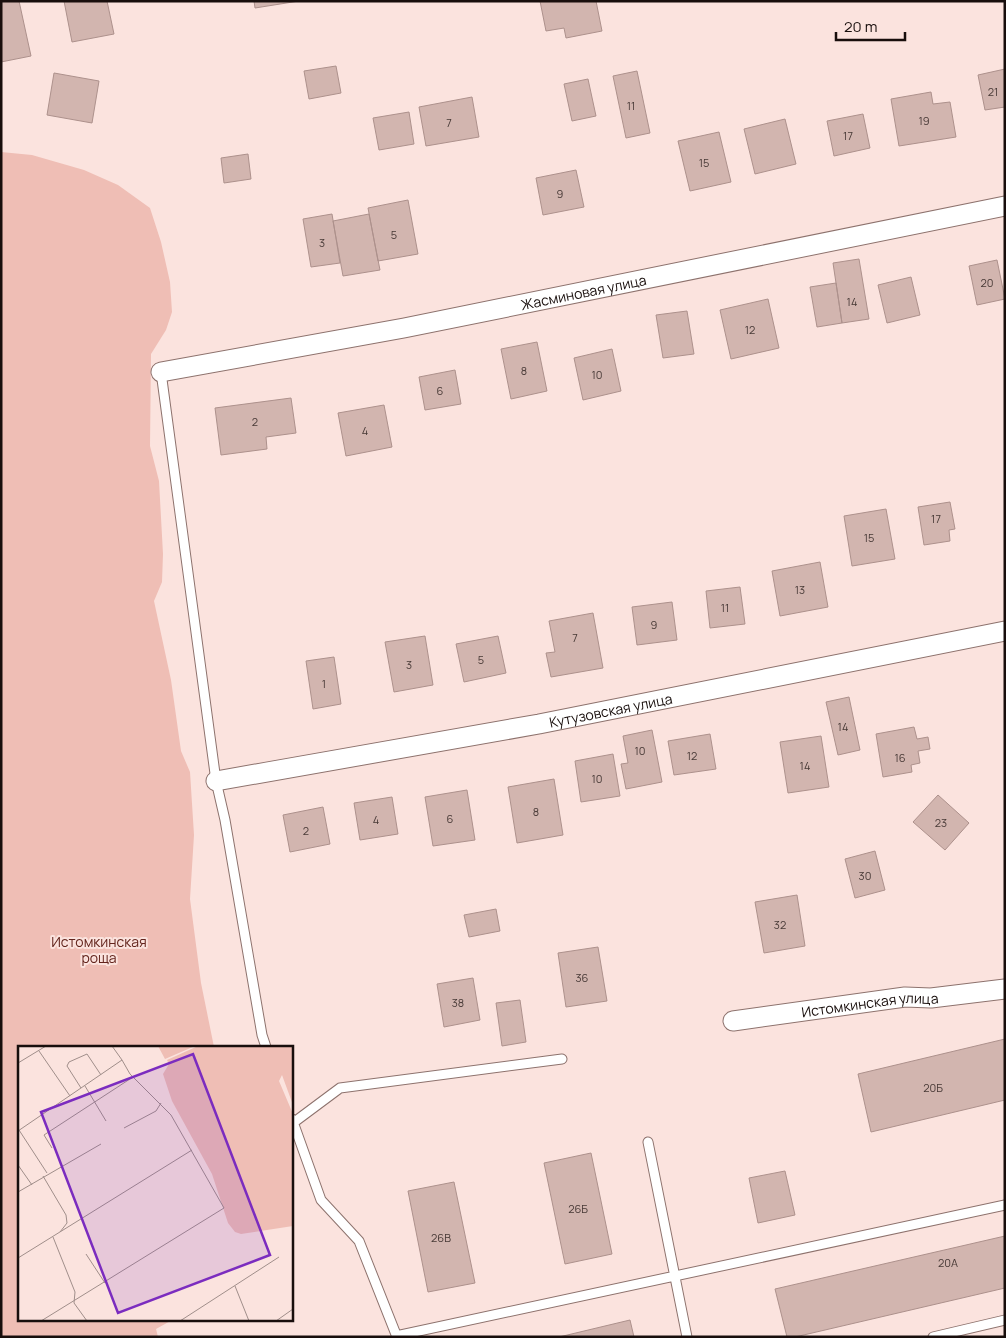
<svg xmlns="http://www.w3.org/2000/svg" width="1006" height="1338" font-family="Manrope,sans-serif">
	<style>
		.green { fill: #efbeb5 }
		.building { fill: #d2b5af; stroke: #ad918c }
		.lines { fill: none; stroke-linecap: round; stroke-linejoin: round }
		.service-casing { stroke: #8d726d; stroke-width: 11 }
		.minor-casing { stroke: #8d726d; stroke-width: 21 }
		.service { stroke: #fff; stroke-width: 9 }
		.minor { stroke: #fff; stroke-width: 19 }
		.labels { text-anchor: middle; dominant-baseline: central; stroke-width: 4; stroke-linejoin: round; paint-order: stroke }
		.number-label { font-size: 11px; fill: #463835 }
		.street-label { font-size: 14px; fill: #180e0c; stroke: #fbe3de }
		.park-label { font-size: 14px; fill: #63241c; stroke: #fbe3de }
		.inset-road { fill: none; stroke: #a08e8a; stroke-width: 1 }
		.view { fill: #7b2cbf; fill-opacity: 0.15; stroke: #7b2cbf; stroke-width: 2.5 }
		.inset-edge { fill: none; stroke: #180e0c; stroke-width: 2.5 }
	</style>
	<rect width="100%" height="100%" fill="#fbe3de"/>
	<!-- green -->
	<path class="green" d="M 1,152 L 32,155 L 84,170 L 118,185 L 150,208 L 161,242 L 170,282 L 172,312 L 166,330 L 151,354 L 150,446 L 159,481 L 163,554 L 162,582 L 154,601 L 171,680 L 181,751 L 190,772 L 194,835 L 190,899 L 201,983 L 214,1047 L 19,1047 L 19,1319 L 174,1319 L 156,1329 L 158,1337 L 1,1337 Z"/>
	<!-- building -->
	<path class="building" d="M 1,1 L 19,1 L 31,56 L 1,62 Z
		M 64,1 L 107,1 L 114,34 L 72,42 Z
		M 254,1 L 299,1 L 255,8 Z
		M 540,1 L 596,1 L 602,31 L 566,38 L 564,28 L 546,31 Z
		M 336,66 L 341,93 L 309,99 L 304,71 Z
		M 1005,69 L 1005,107 L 985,110 L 978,75 Z
		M 637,71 L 650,133 L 626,138 L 613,76 Z
		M 54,73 L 99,81 L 92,123 L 47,115 Z
		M 588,79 L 596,116 L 572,121 L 564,84 Z
		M 931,92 L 933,104 L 950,102 L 956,137 L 899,146 L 891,99 Z
		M 472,97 L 479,137 L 426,146 L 419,107 Z
		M 409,112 L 414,144 L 379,150 L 373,118 Z
		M 863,114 L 870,148 L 834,156 L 827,121 Z
		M 785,119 L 796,164 L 755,174 L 744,129 Z
		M 719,132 L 731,182 L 690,191 L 678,141 Z
		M 248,154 L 251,179 L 224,183 L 221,158 Z
		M 576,170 L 584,207 L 543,215 L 536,178 Z
		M 408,200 L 418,254 L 378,261 L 368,208 Z
		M 332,214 L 340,263 L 311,267 L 303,219 Z
		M 369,214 L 380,270 L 343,276 L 333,221 Z
		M 859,259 L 869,319 L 842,323 L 833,263 Z
		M 997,260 L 1005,299 L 977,305 L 969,266 Z
		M 911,277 L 920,315 L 887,323 L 878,285 Z
		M 836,283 L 842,323 L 817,327 L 810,287 Z
		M 768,299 L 779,348 L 731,359 L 720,310 Z
		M 687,311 L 694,354 L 663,358 L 656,315 Z
		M 537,342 L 547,391 L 511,399 L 501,349 Z
		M 612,349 L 621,391 L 583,400 L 574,358 Z
		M 455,370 L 461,404 L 425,410 L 419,377 Z
		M 291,398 L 296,433 L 266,437 L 267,449 L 221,455 L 215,408 Z
		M 384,405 L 392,447 L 346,456 L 338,413 Z
		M 950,502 L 955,529 L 949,530 L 950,541 L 924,545 L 918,507 Z
		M 886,509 L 895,559 L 852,566 L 844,516 Z
		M 820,562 L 828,607 L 780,616 L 772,571 Z
		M 740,587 L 745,624 L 710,628 L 706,591 Z
		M 672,602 L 677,640 L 637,645 L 632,607 Z
		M 593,613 L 603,668 L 551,677 L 546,653 L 555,652 L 549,621 Z
		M 425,636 L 433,685 L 394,692 L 385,642 Z
		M 498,636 L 506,673 L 464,682 L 456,644 Z
		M 334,657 L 341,704 L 313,709 L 306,661 Z
		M 849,697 L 860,750 L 838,755 L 826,702 Z
		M 914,727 L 917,739 L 928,737 L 930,749 L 918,751 L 920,763 L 911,765 L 912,772 L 883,777 L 876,734 Z
		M 652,730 L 662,782 L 626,789 L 621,764 L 628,763 L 623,736 Z
		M 710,734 L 716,769 L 674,775 L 668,741 Z
		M 821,736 L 829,787 L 788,793 L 780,742 Z
		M 613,754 L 620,796 L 581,802 L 575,761 Z
		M 554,779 L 563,835 L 517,843 L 508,787 Z
		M 467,790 L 475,840 L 433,846 L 425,797 Z
		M 938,795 L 969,823 L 945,850 L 913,822 Z
		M 392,797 L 398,834 L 360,840 L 354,803 Z
		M 323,807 L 330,844 L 290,852 L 283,815 Z
		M 875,851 L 885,890 L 855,898 L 845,859 Z
		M 797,895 L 805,946 L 764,953 L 755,902 Z
		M 496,909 L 500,931 L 469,937 L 464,915 Z
		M 598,947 L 607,1001 L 566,1007 L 558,953 Z
		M 473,978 L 480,1020 L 444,1027 L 437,984 Z
		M 520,1000 L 526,1042 L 502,1046 L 496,1003 Z
		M 1005,1039 L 1005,1100 L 871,1132 L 858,1074 Z
		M 591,1153 L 612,1254 L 565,1264 L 544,1163 Z
		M 785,1171 L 795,1215 L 758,1223 L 749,1178 Z
		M 454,1182 L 475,1283 L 428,1292 L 408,1191 Z
		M 1005,1236 L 1005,1288 L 795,1337 L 787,1337 L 775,1289 Z
		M 630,1320 L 634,1337 L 559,1337 Z"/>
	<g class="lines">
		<defs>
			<path id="service" d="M 161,372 L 216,781 L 225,820 L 262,1035 L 266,1047
				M 292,1119 L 321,1200 L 359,1241 L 397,1337
				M 293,1123 L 340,1088 L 562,1059
				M 648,1142 L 687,1337
				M 396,1336 L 1005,1205
				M 933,1337 L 1005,1320"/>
			<g id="minor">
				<path id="s1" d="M 161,372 L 404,328 L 1005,206"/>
				<path id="s2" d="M 216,781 L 539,724 L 1005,631"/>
				<path id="s3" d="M 733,1021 L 905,997 L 931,998 L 1005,989"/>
			</g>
		</defs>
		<!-- service casing -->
		<use href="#service" class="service-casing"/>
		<!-- minor casing -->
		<use href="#minor" class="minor-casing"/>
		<!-- service -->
		<use href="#service" class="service"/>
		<!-- minor -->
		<use href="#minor" class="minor"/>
	</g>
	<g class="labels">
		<!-- number labels -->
		<g class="number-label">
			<text x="993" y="91">21</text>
			<text x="631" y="105">11</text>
			<text x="924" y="120">19</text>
			<text x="449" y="122">7</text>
			<text x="848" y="135">17</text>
			<text x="704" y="162">15</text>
			<text x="560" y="193">9</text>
			<text x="394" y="234">5</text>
			<text x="322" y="242">3</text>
			<text x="987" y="282">20</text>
			<text x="852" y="301">14</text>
			<text x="750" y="329">12</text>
			<text x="524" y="370">8</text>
			<text x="597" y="374">10</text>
			<text x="440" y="390">6</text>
			<text x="255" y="421">2</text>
			<text x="365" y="430">4</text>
			<text x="936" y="518">17</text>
			<text x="869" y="537">15</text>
			<text x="800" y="589">13</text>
			<text x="725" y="607">11</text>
			<text x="654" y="624">9</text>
			<text x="575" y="637">7</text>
			<text x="481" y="659">5</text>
			<text x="409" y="664">3</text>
			<text x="324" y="683">1</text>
			<text x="843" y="726">14</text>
			<text x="640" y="750">10</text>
			<text x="692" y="755">12</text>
			<text x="900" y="757">16</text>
			<text x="805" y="765">14</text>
			<text x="597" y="778">10</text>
			<text x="536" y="811">8</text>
			<text x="450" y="818">6</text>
			<text x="376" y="819">4</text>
			<text x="941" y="822">23</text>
			<text x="306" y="830">2</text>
			<text x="865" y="875">30</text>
			<text x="780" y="924">32</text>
			<text x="582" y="977">36</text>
			<text x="458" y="1002">38</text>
			<text x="933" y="1087">20Б</text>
			<text x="578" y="1208">26Б</text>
			<text x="441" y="1237">26В</text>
			<text x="948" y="1262">20А</text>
		</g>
		<!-- street labels -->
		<g class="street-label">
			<text stroke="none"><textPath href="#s1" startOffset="430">Жасминовая улица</textPath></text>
			<text stroke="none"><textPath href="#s2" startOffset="401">Кутузовская улица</textPath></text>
			<text stroke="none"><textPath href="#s3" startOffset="138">Истомкинская улица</textPath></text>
		</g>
		<!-- park labels -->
		<g class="park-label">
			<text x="99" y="941">Истомкинская<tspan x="99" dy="16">роща</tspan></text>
		</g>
	</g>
	<!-- overview -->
	<g transform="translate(18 1046)">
		<rect width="275" height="275" fill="#fbe3de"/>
		<path d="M 140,0 L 177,0 L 147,13 ZM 180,0 L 275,0 L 275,59 L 264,29 L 261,35 L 275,68 L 275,180 L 223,188 L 217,186 L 210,177 L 194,128 L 154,55 L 145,28 L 151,18 L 149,14 Z" fill="#efbeb5"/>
		<path class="inset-road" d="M 21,5 L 52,50M 0,17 L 28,0M 67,40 L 88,75M 63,42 L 49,20 L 51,16 L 69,8 L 83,29M 106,82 L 138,65 L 143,57M 1,84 L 29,127M 0,85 L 104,14 L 94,0M 34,102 L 26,89 L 115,31M 0,119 L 14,139M 25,130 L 48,169 L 49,177 L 42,186M 0,146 L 83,98M 35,191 L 57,246 L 56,257 L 69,275M 68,208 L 87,237M 0,212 L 174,104M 217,240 L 231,275M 23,275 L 206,162 L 153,69 L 112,28 L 104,14M 162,275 L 261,211M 258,275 L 275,263"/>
		<path class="view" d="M 175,8 L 252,209 L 100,267 L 23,66 Z"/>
		<rect width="275" height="275" class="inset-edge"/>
	</g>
	<!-- border -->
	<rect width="1006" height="1338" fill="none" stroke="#180e0c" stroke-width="5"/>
	<!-- scale -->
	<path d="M836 32v8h69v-8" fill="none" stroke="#180e0c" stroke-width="2.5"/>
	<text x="844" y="32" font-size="15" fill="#180e0c" stroke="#fbe3de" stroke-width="4" paint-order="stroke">20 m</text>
</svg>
